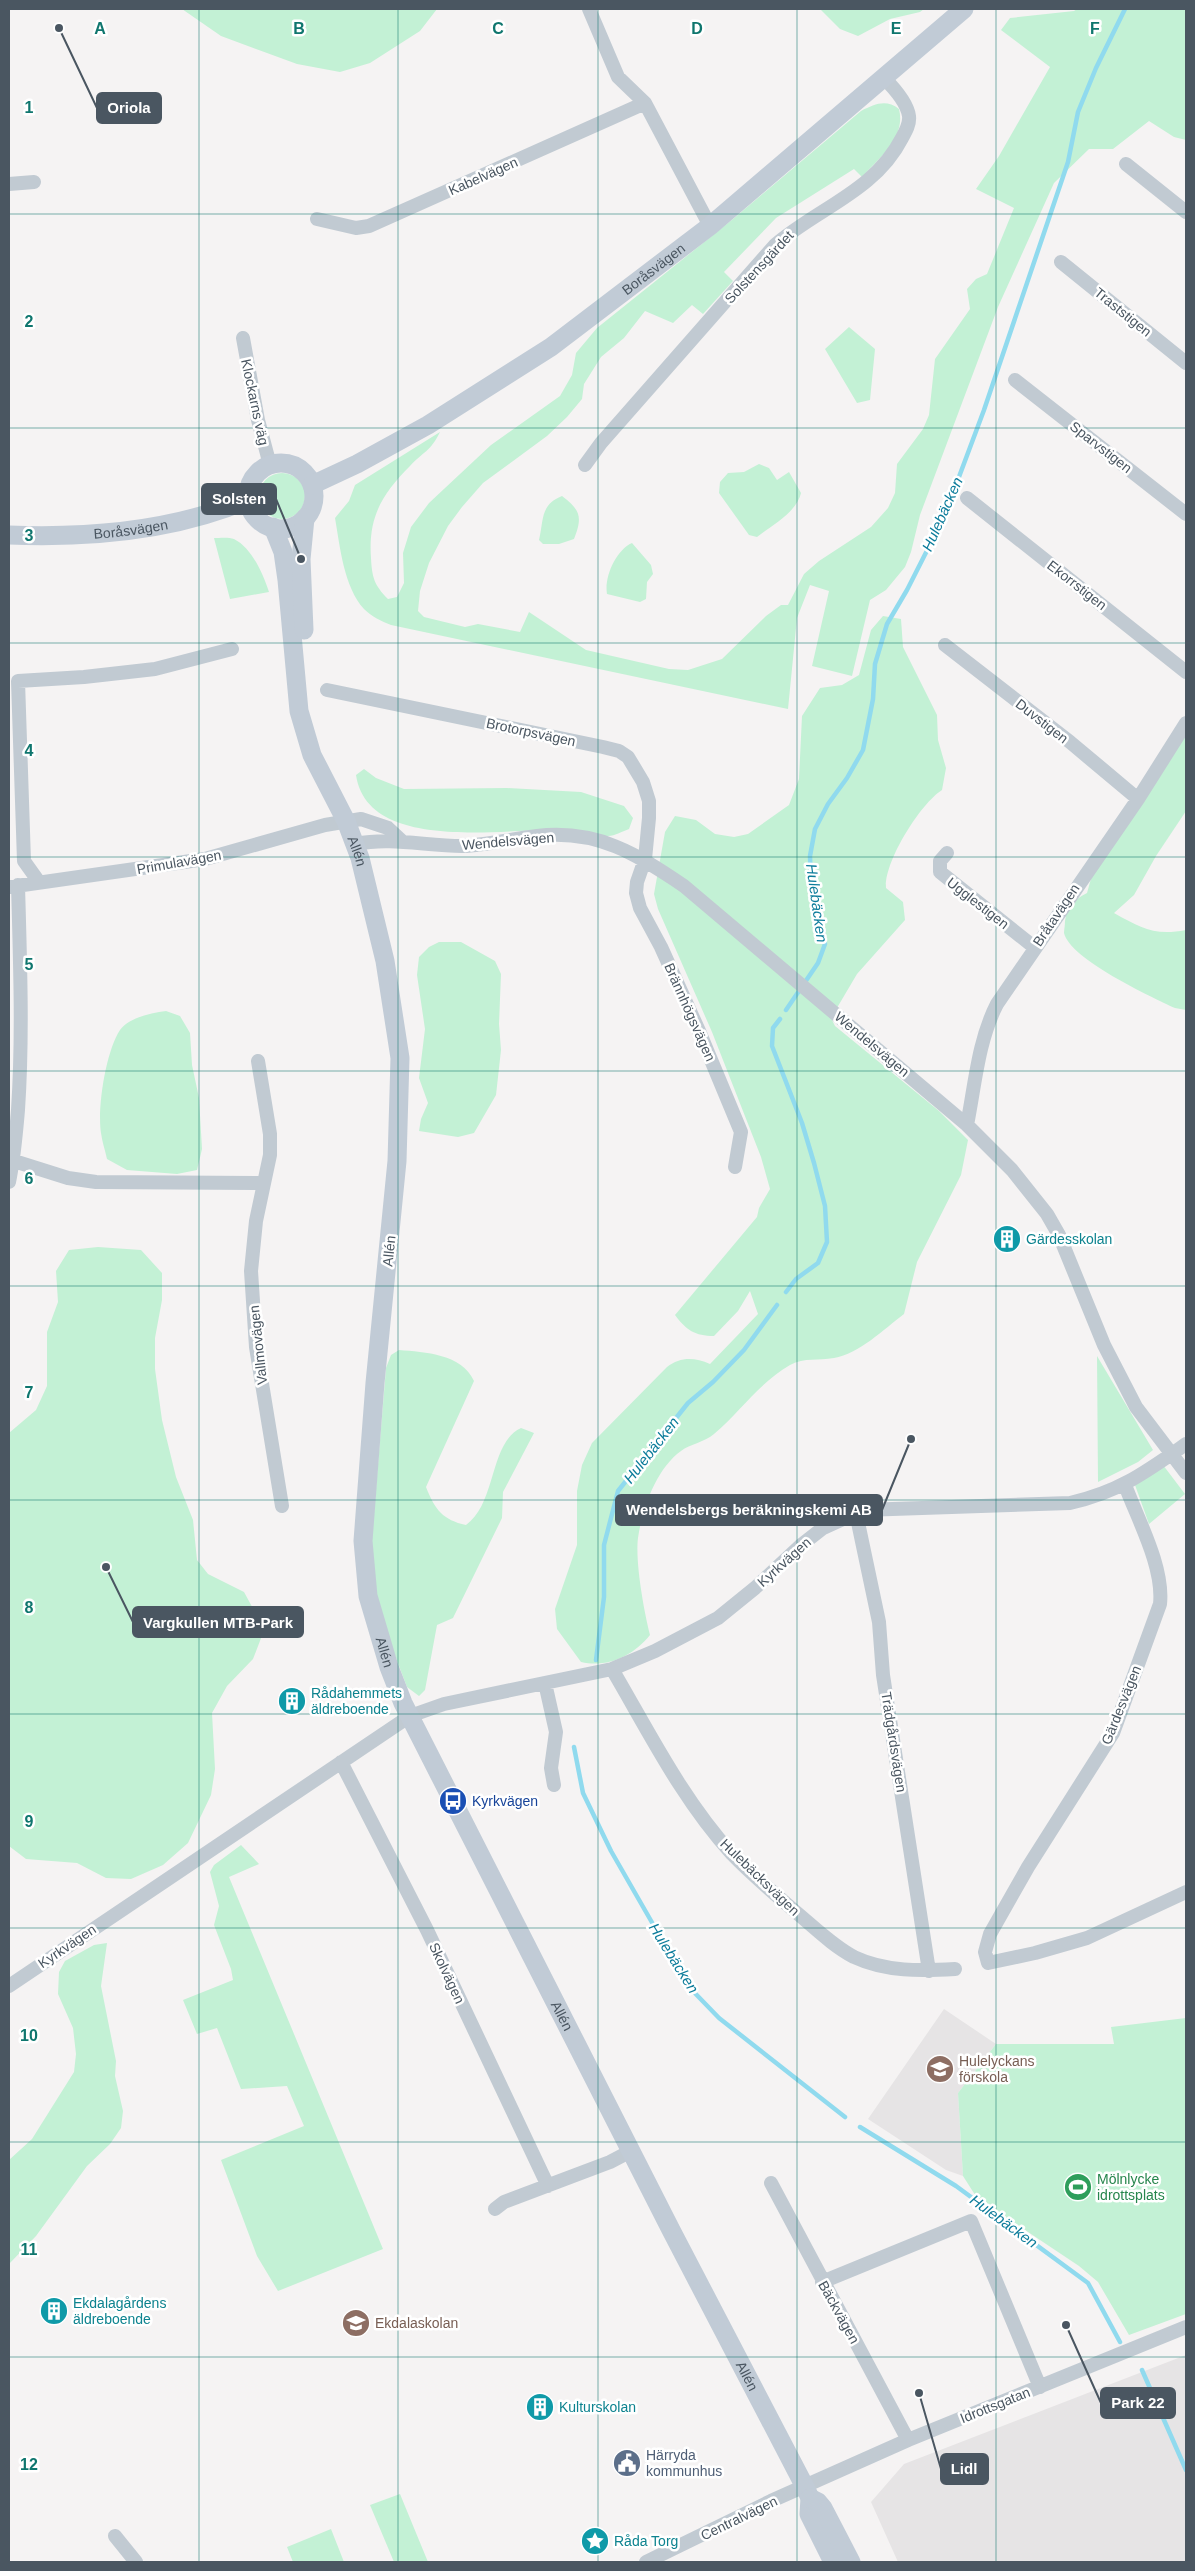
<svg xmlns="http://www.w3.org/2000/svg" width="1195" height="2571" font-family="Arial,sans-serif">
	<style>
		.education { fill: #e6e4e5 }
		.green { fill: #c3f1d5 }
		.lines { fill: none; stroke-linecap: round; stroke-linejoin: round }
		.stream { stroke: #90daee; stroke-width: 4.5 }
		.street { stroke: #c1cad2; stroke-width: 14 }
		.secondary { stroke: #c1cbd6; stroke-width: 19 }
		.grid { fill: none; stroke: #0f766e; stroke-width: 1; stroke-opacity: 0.55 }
		.labels { text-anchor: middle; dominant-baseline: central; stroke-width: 5; stroke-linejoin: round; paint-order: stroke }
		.street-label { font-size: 14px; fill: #4a5661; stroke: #fff }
		.culture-label { font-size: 14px; fill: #0d838f; stroke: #fff; text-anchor: start }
		.transit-label { font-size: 14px; fill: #164399; stroke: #fff; text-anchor: start }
		.education-label { font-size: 14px; fill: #785e54; stroke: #fff; text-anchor: start }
		.leisure-label { font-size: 14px; fill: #27864d; stroke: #fff; text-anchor: start }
		.service-label { font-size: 14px; fill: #4e5e75; stroke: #fff; text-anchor: start }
		.water-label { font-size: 15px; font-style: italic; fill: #0c7c9b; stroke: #fff }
		.grid-label { font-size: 16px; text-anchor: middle; font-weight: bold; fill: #0f766e; stroke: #fff; stroke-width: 5; stroke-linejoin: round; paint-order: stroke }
		.leader { fill: none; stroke: #4a5661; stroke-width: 2 }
		.callout-dot { fill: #4a5661; stroke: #fff; stroke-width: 2 }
		.callout { fill: #4a5661; stroke: #4a5661; stroke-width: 2 }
		.callout-label { font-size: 15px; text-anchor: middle; font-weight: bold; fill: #fff }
	</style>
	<rect width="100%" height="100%" fill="#f5f3f3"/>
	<!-- education -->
	<path class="education" d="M 944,2009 L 996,2044 L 958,2093 L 963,2176 L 946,2170 L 868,2119 Z
		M 1186,2355 L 1186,2562 L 898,2562 L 871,2502 L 904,2464 Z"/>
	<!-- green -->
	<path class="green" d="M 182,9 L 437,9 L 420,31 L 370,63 L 340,72 L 297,64 L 221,36 Z
		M 820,9 L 924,9 L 920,12 L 890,19 L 858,36 L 840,29 Z
		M 1077,9 L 1186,9 L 1186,140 L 1174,137 L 1149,121 L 1113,149 L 1089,149 L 1054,183 L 998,307 L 920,515 L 911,552 L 905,567 L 886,590 L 870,600 L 852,676 L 812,666 L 829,591 L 810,585 L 797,618 L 788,709 L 391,625 C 381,621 372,617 364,609 C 344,587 340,547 335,518 L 349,501 L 355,485 L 440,432 C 431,451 423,452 410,466 C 382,494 368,517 371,558 C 372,577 374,585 388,599 L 397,597 L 404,583 L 403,553 L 411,527 L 429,503 L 491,445 L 560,396 L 572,375 L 576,353 L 597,328 L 733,219 L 861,111 C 875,104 886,99 899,109 C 906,138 880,157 862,177 L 854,169 L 776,218 L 724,272 L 733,281 L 703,314 L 692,305 L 673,323 L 645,311 L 624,338 L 601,357 L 584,384 L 582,399 L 567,417 L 547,436 L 483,483 L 462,507 L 448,526 L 429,563 L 420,591 L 418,611 L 424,617 L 465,627 L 478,624 L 520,632 L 529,612 L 586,650 L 669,669 L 688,670 L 722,659 L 766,616 L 781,605 L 788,605 L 804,574 L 819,561 L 871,527 L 888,508 L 895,493 L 897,464 L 923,429 L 929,415 L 935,359 L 970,309 L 967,289 L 976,279 L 987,274 L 1014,208 L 976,189 L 999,156 L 1050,67 L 1001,30 L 1010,18 L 1074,11 Z
		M 849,327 L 875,349 L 870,400 L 857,403 L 825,349 Z
		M 759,464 L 769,468 L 777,480 L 789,472 L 801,493 C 797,512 771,526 757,537 L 749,535 L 719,493 L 720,482 L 728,473 L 744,472 Z
		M259 496a23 23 0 1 1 46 0a23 23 0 1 1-46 0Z
		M 562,496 C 580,510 583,516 574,539 L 559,544 L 543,544 L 539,540 C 544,519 540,505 562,496 Z
		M 214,538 C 220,538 229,537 234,539 C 252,548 263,574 269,592 L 230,599 Z
		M 632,543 L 651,565 L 653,574 L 647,582 L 646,599 L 640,602 L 607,594 C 604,577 616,550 632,543 Z
		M 883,616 L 901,619 L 903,647 L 937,715 L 938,740 L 946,768 L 942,790 C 920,804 884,862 886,888 L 903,902 L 905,920 L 857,974 L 831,1018 L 835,1026 L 939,1111 L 968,1140 L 961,1175 L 917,1262 L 904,1314 C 884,1329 859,1354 834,1358 C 818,1361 805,1357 790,1365 C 759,1383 740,1412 714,1434 C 705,1442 690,1444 681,1451 C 656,1469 642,1509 638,1538 C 635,1562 644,1611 650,1635 C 633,1656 608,1668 581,1662 L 557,1629 L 555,1609 L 577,1545 L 577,1491 L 582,1465 L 592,1443 L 667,1367 C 680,1357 694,1357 710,1364 L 758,1314 L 750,1291 L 738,1311 L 714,1336 C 695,1336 686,1330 675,1315 L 757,1217 L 759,1208 L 770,1189 L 761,1157 L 712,1032 L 658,909 L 654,894 L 665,832 L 675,816 L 696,820 L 715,834 L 734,837 L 748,834 L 789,805 L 799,779 L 802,716 L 820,688 L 842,685 L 859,675 L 871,630 Z
		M 1186,728 L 1186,811 L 1156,856 L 1134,895 L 1114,913 C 1141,928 1154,936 1186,930 L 1186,1010 L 1175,1008 C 1151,997 1070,959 1064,933 C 1064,930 1065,925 1065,921 C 1067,906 1074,900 1087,893 L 1092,875 Z
		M 364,769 L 376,778 L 404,789 L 507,788 L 581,792 L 624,806 L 633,818 L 629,829 C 623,831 615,836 608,836 C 588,838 567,830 547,830 C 494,830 367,850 356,775 Z
		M 439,942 L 461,942 L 495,961 L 501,974 L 499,1024 L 501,1050 L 496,1095 L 474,1133 L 458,1137 L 419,1131 L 421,1119 L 428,1103 L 419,1078 L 425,1029 L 417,975 L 419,957 L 429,947 Z
		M 166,1011 L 180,1016 L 190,1033 L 192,1065 L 199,1098 L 202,1149 L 197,1170 L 177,1174 L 127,1170 L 107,1159 C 105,1150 102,1141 101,1133 C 97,1108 106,1051 120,1030 C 130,1017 151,1013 166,1011 Z
		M 98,1247 L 141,1250 L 162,1273 L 162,1300 L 155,1338 L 155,1369 L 162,1420 L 176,1477 L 193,1520 L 197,1560 L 208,1574 L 244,1592 L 256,1614 L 263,1633 L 253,1659 L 227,1686 L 212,1713 L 215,1769 L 211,1795 L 188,1843 L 163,1865 L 131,1879 L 106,1878 L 77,1863 L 26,1859 L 9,1846 L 9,1433 L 36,1410 L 47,1386 L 47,1332 L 58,1302 L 56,1271 L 69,1250 Z
		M 399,1350 C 425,1352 462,1354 474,1381 L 426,1487 C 435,1510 443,1520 466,1525 C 497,1503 489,1443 521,1428 L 534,1433 L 503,1492 L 502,1518 L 453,1618 L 437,1625 L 425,1690 L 419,1696 L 407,1687 L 396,1658 L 382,1621 L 372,1572 L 372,1537 L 386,1368 L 391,1355 Z
		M 1097,1356 L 1153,1450 L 1138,1462 L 1098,1482 Z
		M 1163,1465 L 1185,1494 L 1149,1524 L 1135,1485 Z
		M 241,1845 L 259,1864 L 229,1877 L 383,2249 L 278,2291 L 257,2256 L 221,2160 L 304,2126 L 287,2086 L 241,2089 L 217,2028 L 197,2034 L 183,2000 L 233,1980 L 231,1969 L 214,1925 L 219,1906 L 210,1872 L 214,1865 Z
		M 107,1943 L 101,1986 L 116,2061 L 115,2076 L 123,2111 L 121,2128 L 110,2144 L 87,2166 L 36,2236 L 9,2264 L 9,2160 L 32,2139 L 74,2072 L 76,2054 L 73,2028 L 58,1994 L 59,1972 L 65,1961 L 94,1945 Z
		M 1186,2018 L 1186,2314 L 1129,2335 L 1098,2282 L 1079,2266 L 977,2198 L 963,2176 L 958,2093 L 996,2044 L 1114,2044 L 1111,2027 Z
		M 400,2494 L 428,2562 L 394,2562 L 370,2505 Z
		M 331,2529 L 344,2562 L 293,2562 L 287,2547 Z"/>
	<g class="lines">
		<!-- stream -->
		<path class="stream" d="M 786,1010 L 818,963 L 825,944 L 820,913 L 811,887 L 810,856 L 815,829 L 828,804 L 847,778 L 863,750 L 873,699 L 875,664 L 887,624 L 907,590 L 944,517 L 984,410 L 1068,162 L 1078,112 L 1096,68 L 1125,9
			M 780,1019 L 773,1028 L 772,1046 L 802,1123 L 814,1163 L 825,1206 L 827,1242 L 818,1263 L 796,1279 L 786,1292
			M 596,1660 L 604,1597 L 604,1545 L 618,1491 L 688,1403 L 713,1382 L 744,1350 L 777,1305
			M 574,1747 L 583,1793 L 611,1851 L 689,1987 L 719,2018 L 845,2117
			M 860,2127 L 956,2186 L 1088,2283 L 1120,2342
			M 1142,2370 L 1186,2470"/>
		<!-- street -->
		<path class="street" d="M 589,9 L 618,77 L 645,103 L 710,226
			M 1126,164 L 1186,212
			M 9,184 L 34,182
			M 317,219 L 356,228 L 369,226 L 645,103
			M 1061,262 L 1186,363
			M 243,338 L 258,420 L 270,465
			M 1015,380 L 1186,514
			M 585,465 L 601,443 L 775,245 C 818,208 875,191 902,138 C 906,131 910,124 909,116 C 907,102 894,88 884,78
			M 967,498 L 1186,672
			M 945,645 L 1070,742 L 1138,799
			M 327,690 L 603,747 L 619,751 L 628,757 L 643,782 L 649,801 L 649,818 L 645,859 L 637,882 L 636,893 L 640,908 L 661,947 L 699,1031 L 741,1132 L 735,1167
			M 356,844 C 391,837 426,846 462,846 C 487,845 512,839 537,836 C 597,829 637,854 684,886 L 967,1125 L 1012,1170 L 1047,1214 L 1059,1235 L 1104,1345 L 1136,1407 L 1186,1473
			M 947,853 L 940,861 L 940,872 L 1034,947
			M 39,882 L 24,861 L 18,681 L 84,677 L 155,669 L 232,649
			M 9,887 L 205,859 L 325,825 L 361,819 L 388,828 L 403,842
			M 258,1061 L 270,1134 L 270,1155 L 256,1221 L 251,1271 L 256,1347 L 282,1506
			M 967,1125 C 975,1085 978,1041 997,1004 L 1138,799 L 1186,723
			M 14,1161 L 68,1178 L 96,1182 L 263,1183
			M 9,1182 C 14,1158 16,1134 18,1110 C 23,1035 20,960 18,885
			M 1125,1485 C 1138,1520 1164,1567 1160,1604 L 1113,1733 L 1028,1867 L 990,1934 L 985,1952 L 988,1963 L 1035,1953 L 1087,1938 L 1186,1892
			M 856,1513 L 879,1622 L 883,1675 L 929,1971
			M 612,1669 C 649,1732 682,1799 732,1854 C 752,1875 775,1894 797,1913 C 815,1928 833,1946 854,1957 C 886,1972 921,1971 955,1969
			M 545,1683 L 556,1732 L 551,1768 L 554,1785
			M 341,1762 L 427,1930 L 548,2186
			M 9,1986 L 410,1716 L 444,1704 L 612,1669 L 655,1651 L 718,1618 L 755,1588 L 800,1546 L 823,1528 L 863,1510 L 1070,1503 C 1119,1492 1146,1472 1186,1444
			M 771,2183 L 908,2440
			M 495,2209 L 504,2202 L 610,2162 L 631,2151
			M 822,2282 L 971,2221 L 1040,2387
			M 115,2536 L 136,2562
			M 646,2562 L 771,2501 L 908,2440 L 1186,2327"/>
		<!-- secondary -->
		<g class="secondary">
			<circle cx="281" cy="496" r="33"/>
			<path id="s1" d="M 312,485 L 357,464 L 428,425 L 551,347 L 710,226 L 964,9"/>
			<path id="s2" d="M 273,527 L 283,552 L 287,580 L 299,711 L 312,755 L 346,821 L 360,858 L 385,961 L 400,1058 L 397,1161 L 375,1383 L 363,1541 L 368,1596 L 389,1667 L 403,1703 L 671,2230 L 805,2487 L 810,2498 L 809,2514 L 833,2562"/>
			<path id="s3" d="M 9,535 C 88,538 175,531 249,499"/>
			<path d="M 304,630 L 301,559 L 305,518"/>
			<path d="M 810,2498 L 818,2502 L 823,2508 L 851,2562"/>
		</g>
	</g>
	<!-- grid -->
	<path class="grid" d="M 199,9 L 199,2562M 398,9 L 398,2562M 598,9 L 598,2562M 797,9 L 797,2562M 996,9 L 996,2562M 9,214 L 1186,214M 9,428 L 1186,428M 9,643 L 1186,643M 9,857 L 1186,857M 9,1071 L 1186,1071M 9,1286 L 1186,1286M 9,1500 L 1186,1500M 9,1714 L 1186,1714M 9,1928 L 1186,1928M 9,2142 L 1186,2142M 9,2357 L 1186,2357"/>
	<!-- icons -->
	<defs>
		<symbol id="building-disc" viewBox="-11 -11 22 22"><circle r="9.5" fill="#0f9aa8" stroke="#fff"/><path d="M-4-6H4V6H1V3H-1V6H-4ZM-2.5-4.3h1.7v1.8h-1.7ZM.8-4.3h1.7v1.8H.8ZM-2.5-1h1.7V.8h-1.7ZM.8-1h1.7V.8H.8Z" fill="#fff"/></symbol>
		<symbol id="bus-disc" viewBox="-11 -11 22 22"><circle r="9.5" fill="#1a4fb4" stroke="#fff"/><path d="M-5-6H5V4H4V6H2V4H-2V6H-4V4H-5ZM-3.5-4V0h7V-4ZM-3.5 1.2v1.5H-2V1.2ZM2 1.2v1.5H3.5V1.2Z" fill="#fff"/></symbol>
		<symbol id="school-disc" viewBox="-11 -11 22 22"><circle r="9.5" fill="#8d6e63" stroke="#fff"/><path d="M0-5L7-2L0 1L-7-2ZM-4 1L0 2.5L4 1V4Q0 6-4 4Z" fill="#fff"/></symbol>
		<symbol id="stadium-disc" viewBox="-11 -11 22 22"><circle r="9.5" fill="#2e9e5b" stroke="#fff"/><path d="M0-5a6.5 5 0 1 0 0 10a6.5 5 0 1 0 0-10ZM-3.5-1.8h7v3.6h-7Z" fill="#fff"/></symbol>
		<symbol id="civic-disc" viewBox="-11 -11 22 22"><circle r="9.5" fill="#5c6f8a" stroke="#fff"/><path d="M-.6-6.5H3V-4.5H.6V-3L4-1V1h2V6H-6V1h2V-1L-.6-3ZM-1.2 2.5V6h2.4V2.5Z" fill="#fff"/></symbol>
		<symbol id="sight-disc" viewBox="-11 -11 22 22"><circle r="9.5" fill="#0f9aa8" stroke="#fff"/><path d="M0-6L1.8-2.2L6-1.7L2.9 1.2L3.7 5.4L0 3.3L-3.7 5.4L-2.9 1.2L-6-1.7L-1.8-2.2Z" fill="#fff"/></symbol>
	</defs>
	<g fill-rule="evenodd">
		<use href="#building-disc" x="991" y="1223" width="32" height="32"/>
		<use href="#building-disc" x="276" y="1685" width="32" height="32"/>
		<use href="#bus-disc" x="437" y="1785" width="32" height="32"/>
		<use href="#school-disc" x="924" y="2053" width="32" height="32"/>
		<use href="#stadium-disc" x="1062" y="2171" width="32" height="32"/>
		<use href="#building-disc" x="38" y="2295" width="32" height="32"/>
		<use href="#school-disc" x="340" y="2307" width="32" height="32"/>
		<use href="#building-disc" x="524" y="2391" width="32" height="32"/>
		<use href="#civic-disc" x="611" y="2447" width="32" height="32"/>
		<use href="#sight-disc" x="579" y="2525" width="32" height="32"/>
	</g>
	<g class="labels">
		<!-- street labels -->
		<g class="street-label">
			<text transform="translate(483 176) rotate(-24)">Kabelvägen</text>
			<text transform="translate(759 267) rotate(-47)">Solstensgärdet</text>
			<text stroke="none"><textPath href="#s1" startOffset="405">Boråsvägen</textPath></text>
			<text transform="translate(1123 312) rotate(39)">Traststigen</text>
			<text transform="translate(255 402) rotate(78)">Klockarns väg</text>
			<text transform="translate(1101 447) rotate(38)">Sparvstigen</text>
			<text stroke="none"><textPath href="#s3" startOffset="122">Boråsvägen</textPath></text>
			<text transform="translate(1077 585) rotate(38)">Ekorrstigen</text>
			<text transform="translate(1042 721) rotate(38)">Duvstigen</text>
			<text transform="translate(531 732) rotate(12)">Brotorpsvägen</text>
			<text transform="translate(508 841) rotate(-5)">Wendelsvägen</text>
			<text stroke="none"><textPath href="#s2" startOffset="339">Allén</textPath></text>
			<text transform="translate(179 862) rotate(-10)">Primulavägen</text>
			<text transform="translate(978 903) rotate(38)">Ugglestigen</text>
			<text transform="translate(1056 915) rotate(-56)">Bråtavägen</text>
			<text transform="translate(690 1012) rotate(66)">Brännhögsvägen</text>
			<text transform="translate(872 1044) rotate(40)">Wendelsvägen</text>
			<text transform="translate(389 1251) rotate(-84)">Allén</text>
			<text transform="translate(258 1345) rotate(-96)">Vallmovägen</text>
			<text transform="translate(784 1562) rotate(-42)">Kyrkvägen</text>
			<text stroke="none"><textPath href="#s2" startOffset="1149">Allén</textPath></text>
			<text transform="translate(1121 1705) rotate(-68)">Gärdesvägen</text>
			<text transform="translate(894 1742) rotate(81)">Trädgårdsvägen</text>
			<text transform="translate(760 1877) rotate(44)">Hulebäcksvägen</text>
			<text transform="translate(67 1946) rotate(-34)">Kyrkvägen</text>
			<text transform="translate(447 1973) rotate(65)">Skolvägen</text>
			<text stroke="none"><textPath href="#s2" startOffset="1554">Allén</textPath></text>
			<text transform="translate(839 2312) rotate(61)">Bäckvägen</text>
			<text stroke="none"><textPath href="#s2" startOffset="1959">Allén</textPath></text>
			<text transform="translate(995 2405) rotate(-22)">Idrottsgatan</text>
			<text transform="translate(739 2518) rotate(-26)">Centralvägen</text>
		</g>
		<!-- culture labels -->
		<g class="culture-label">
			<text x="1026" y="1239">Gärdesskolan</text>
			<text x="311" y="1693">Rådahemmets<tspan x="311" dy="16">äldreboende</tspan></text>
			<text x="73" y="2303">Ekdalagårdens<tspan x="73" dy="16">äldreboende</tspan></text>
			<text x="559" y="2407">Kulturskolan</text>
			<text x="614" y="2541">Råda Torg</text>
		</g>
		<!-- transit labels -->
		<g class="transit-label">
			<text x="472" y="1801">Kyrkvägen</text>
		</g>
		<!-- education labels -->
		<g class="education-label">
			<text x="959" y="2061">Hulelyckans<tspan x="959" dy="16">förskola</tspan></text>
			<text x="375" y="2323">Ekdalaskolan</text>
		</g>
		<!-- leisure labels -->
		<g class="leisure-label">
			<text x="1097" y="2179">Mölnlycke<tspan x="1097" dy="16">idrottsplats</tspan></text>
		</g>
		<!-- service labels -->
		<g class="service-label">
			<text x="646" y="2455">Härryda<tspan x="646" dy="16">kommunhus</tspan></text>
		</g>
		<!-- water labels -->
		<g class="water-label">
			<text transform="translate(942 514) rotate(-66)">Hulebäcken</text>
			<text transform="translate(817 903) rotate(82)">Hulebäcken</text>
			<text transform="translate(651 1450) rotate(-52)">Hulebäcken</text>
			<text transform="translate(674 1958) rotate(58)">Hulebäcken</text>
			<text transform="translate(1004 2221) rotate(36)">Hulebäcken</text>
		</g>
	</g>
	<g class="grid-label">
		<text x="100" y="34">A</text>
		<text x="299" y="34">B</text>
		<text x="498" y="34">C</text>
		<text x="697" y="34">D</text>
		<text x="896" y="34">E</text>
		<text x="1095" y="34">F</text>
		<text x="29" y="113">1</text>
		<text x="29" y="327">2</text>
		<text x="29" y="541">3</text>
		<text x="29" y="756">4</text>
		<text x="29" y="970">5</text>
		<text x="29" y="1184">6</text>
		<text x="29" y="1398">7</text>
		<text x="29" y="1613">8</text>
		<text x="29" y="1827">9</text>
		<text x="29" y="2041">10</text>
		<text x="29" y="2255">11</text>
		<text x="29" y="2470">12</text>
	</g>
	<!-- callouts -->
	<path class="leader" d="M59 28L97 108M301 559L276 499M911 1439L882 1510M106 1567L133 1622M1066 2325L1101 2403M919 2393L941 2469"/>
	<g class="callout-dot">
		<circle cx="59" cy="28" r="5"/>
		<circle cx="301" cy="559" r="5"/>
		<circle cx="911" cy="1439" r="5"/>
		<circle cx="106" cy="1567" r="5"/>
		<circle cx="1066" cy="2325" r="5"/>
		<circle cx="919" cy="2393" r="5"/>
	</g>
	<g class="callout">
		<rect x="97" y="93" width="64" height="30" rx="5"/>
		<rect x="202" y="484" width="74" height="30" rx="5"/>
		<rect x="616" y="1495" width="266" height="30" rx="5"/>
		<rect x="133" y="1607" width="170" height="30" rx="5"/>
		<rect x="1101" y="2388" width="74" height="30" rx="5"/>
		<rect x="941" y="2454" width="47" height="30" rx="5"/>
	</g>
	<g class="callout-label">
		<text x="129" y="113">Oriola</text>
		<text x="239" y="504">Solsten</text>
		<text x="749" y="1515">Wendelsbergs beräkningskemi AB</text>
		<text x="218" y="1628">Vargkullen MTB-Park</text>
		<text x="1138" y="2408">Park 22</text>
		<text x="964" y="2474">Lidl</text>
	</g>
	<!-- border -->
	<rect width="1195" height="2571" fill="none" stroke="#4a5661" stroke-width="20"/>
</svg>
